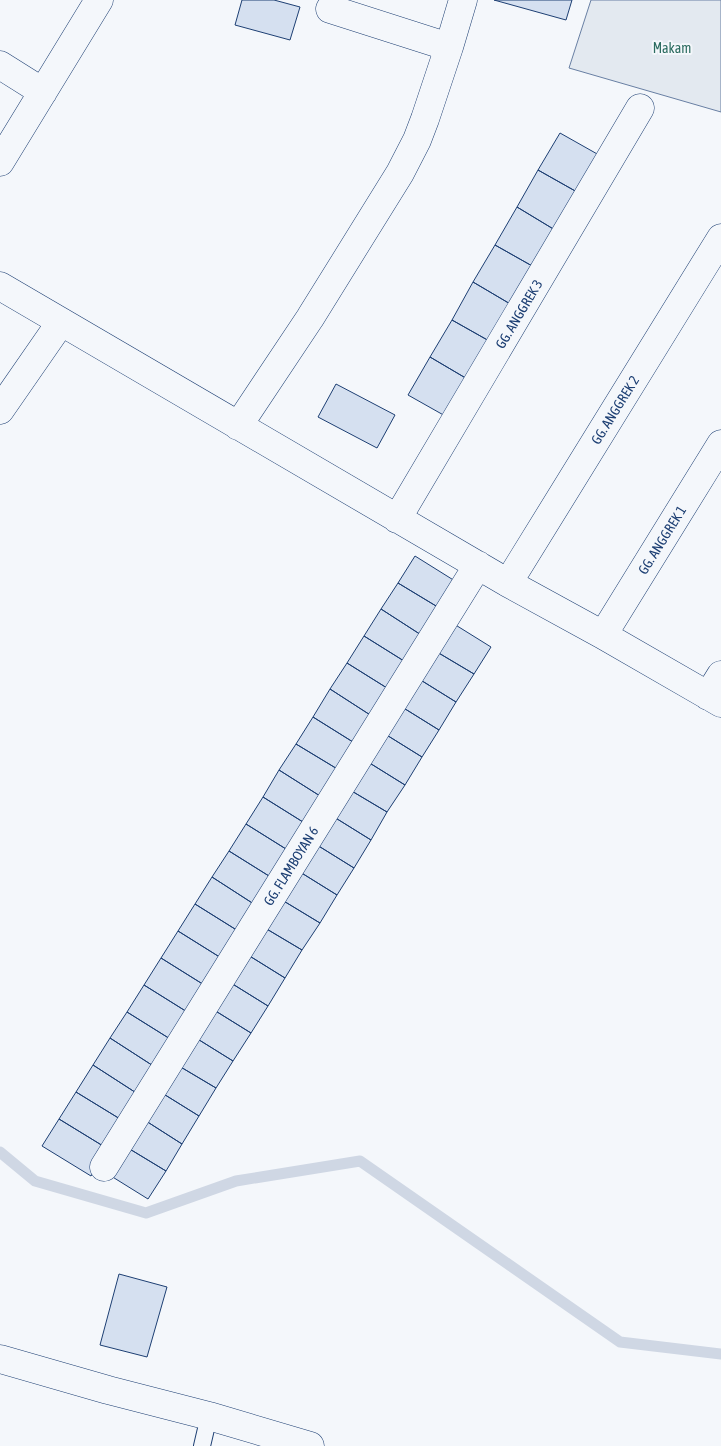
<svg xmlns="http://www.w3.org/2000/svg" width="721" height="1446" font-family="'Asap Condensed',sans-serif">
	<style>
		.green { fill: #e3e9f0; stroke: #687fa3 }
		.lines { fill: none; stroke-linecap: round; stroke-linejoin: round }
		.stream { stroke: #cfd7e4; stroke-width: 11 }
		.building { fill: #d5e0f0; stroke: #1d3f73 }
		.lane-casing { stroke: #1d3f73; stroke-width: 18 }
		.street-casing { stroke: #1d3f73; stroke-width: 29 }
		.lane { stroke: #f4f7fb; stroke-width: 16 }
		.street { stroke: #f4f7fb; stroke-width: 28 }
		.labels { text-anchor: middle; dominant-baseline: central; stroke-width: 4; stroke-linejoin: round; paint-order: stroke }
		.park-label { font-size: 14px; fill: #2c6c60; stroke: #f4f7fb }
		.street-label { font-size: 14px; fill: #1d3f73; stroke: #f4f7fb }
	</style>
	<rect width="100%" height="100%" fill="#f4f7fb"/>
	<!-- green -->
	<path class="green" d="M 591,0 L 721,0 L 721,112 L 569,68 Z"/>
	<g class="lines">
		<!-- stream -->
		<path class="stream" d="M 0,1152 L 35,1181 L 146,1213 L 236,1181 L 360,1161 L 620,1342 L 721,1354"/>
	</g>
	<!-- building -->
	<path class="building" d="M 242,0 L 274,0 L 300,7 L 290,40 L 235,25 Z
		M 494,0 L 572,0 L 566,20 Z
		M 560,133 L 599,155 L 577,192 L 538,170 Z
		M 538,170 L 577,192 L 555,230 L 517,207 Z
		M 517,207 L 555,230 L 534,267 L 495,245 Z
		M 495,245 L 534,267 L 512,305 L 473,282 Z
		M 473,282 L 512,305 L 491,342 L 452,320 Z
		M 452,320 L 491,342 L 469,380 L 430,357 Z
		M 430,357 L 469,380 L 447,417 L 408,395 Z
		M 336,384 L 395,415 L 377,448 L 318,417 Z
		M 415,556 L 463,586 L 446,612 L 398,583 Z
		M 398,583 L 446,612 L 429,640 L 381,609 Z
		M 381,609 L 429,640 L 412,666 L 364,636 Z
		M 454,624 L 491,647 L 474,674 L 437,652 Z
		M 364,636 L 412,666 L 395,693 L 347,663 Z
		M 437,652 L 474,674 L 456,702 L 419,679 Z
		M 347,663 L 395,693 L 378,720 L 330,689 Z
		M 419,679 L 456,702 L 439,730 L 402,707 Z
		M 330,689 L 378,720 L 361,747 L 313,717 Z
		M 402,707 L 439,730 L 422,757 L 385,734 Z
		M 313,717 L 361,747 L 344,773 L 296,744 Z
		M 385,734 L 422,757 L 405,785 L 368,762 Z
		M 296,744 L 344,773 L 328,801 L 279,770 Z
		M 368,762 L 405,785 L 387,812 L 350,790 Z
		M 279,770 L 328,801 L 311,827 L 263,797 Z
		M 350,790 L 387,812 L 371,840 L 334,817 Z
		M 263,797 L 311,827 L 294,854 L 246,824 Z
		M 334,817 L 371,840 L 354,868 L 317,845 Z
		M 246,824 L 294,854 L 277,881 L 229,851 Z
		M 317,845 L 354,868 L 337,895 L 300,872 Z
		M 229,851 L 277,881 L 260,908 L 212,877 Z
		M 300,872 L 337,895 L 320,923 L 282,900 Z
		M 212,877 L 260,908 L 243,934 L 195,904 Z
		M 282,900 L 320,923 L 302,950 L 265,928 Z
		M 195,904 L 243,934 L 226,961 L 178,931 Z
		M 265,928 L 302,950 L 285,978 L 248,955 Z
		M 178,931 L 226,961 L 209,988 L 161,958 Z
		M 248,955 L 285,978 L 268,1006 L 231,983 Z
		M 161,958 L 209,988 L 192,1015 L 144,985 Z
		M 231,983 L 268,1006 L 251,1033 L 214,1010 Z
		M 144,985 L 192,1015 L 175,1042 L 127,1012 Z
		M 214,1010 L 251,1033 L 233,1061 L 196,1038 Z
		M 127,1012 L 175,1042 L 158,1069 L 110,1038 Z
		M 110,1038 L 158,1069 L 141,1096 L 93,1065 Z
		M 196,1038 L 233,1061 L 216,1088 L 179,1066 Z
		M 93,1065 L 141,1096 L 125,1122 L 76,1092 Z
		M 179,1066 L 216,1088 L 199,1116 L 162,1093 Z
		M 76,1092 L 125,1122 L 108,1149 L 59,1119 Z
		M 162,1093 L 199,1116 L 182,1144 L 146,1121 Z
		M 59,1119 L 108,1149 L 91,1176 L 42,1146 Z
		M 146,1121 L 182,1144 L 166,1171 L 128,1148 Z
		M 128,1148 L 166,1171 L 148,1199 L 111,1176 Z
		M 119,1274 L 167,1287 L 147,1357 L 100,1345 Z"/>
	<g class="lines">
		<defs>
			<path id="lane" d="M 202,1446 L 209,1416"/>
			<path id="street" d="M 330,9 L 449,47
				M 0,65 L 43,92
				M 0,162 L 99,0
				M 0,286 L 508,583 L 603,635 L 721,703
				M 0,410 L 61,322
				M 238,426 L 310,318 L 400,173 L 417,140 L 425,119 L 449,47 L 463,0
				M 397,519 L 640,108
				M 508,583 L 721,238
				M 603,635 L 721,444
				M 708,696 L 721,675
				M 104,1167 L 478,565
				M 0,1359 L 108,1390 L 209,1416 L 310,1446"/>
		</defs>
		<!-- lane casing -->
		<use href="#lane" class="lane-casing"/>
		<!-- street casing -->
		<use href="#street" class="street-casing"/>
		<!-- lane -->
		<use href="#lane" class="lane"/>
		<!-- street -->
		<use href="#street" class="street"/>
	</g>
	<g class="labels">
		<!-- park labels -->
		<g class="park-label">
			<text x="672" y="48">Makam</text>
		</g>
		<!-- street labels -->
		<g class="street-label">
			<text transform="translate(519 314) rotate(-59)">GG. ANGGREK 3</text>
			<text transform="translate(615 410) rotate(-58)">GG. ANGGREK 2</text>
			<text transform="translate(662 540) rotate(-58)">GG. ANGGREK 1</text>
			<text transform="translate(291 866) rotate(-58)">GG. FLAMBOYAN 6</text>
		</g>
	</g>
</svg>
